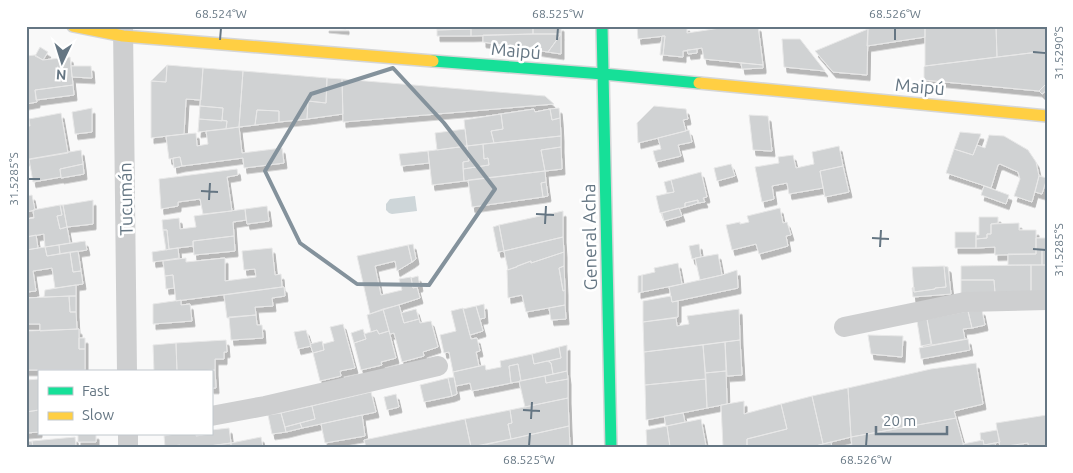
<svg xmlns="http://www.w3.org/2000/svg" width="1073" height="473" font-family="Ubuntu,sans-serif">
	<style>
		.water { fill: #ced6d9 }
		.building { fill: #d0d2d3; stroke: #e8e8e8; filter: url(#shadow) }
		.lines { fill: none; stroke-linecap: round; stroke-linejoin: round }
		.fast-casing { stroke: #d5d6d7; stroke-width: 14 }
		.slow-casing { stroke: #d5d6d7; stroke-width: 14 }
		.street { stroke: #cecfd0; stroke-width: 20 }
		.fast { stroke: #16e098; stroke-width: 11 }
		.slow { stroke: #ffcf43; stroke-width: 11 }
		.marked { fill: none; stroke: #84929c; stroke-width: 4; stroke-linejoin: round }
		.ticks { fill: none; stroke: #657683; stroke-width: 2 }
		.labels { text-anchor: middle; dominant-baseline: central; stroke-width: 5; stroke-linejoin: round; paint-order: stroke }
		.street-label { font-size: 18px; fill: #657683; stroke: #fff }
		.neatline { fill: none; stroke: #657683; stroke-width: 2 }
		.ticks-label { font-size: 12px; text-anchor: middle; fill: #657683 }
	</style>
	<defs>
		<filter id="shadow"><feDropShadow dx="3" dy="5.5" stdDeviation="0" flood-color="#0004"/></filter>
	</defs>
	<rect width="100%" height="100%" fill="#f9f9f9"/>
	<!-- water -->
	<path class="water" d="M 415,196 L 417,211 L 392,214 L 389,213 L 386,210 L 386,204 L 390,199 Z"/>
	<!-- building -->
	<path class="building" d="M 326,26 L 346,26 L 346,29 L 326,27 Z
		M 437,26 L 533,26 L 533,34 L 471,36 L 471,29 L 437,30 Z
		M 533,26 L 561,26 L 561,34 L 533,34 Z
		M 637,26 L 687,26 L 687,33 L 727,27 L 726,26 L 758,26 L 763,65 L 704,59 L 702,48 L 683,51 L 683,57 L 663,55 L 665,36 L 638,39 Z
		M 884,26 L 925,26 L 925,37 L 867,46 L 868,29 Z
		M 925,26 L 996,26 L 997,57 L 925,66 Z
		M 996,26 L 1047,26 L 1047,51 L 997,57 Z
		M 471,29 L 471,36 L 437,36 L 437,30 Z
		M 868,29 L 867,75 L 833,72 L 815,51 Z
		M 533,34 L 561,34 L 548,52 L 483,42 L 483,35 Z
		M 561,34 L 561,54 L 548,52 Z
		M 662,36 L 665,36 L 663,55 L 660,55 Z
		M 782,39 L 800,39 L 825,71 L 784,67 Z
		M 40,47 L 48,52 L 43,60 L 35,56 Z
		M 697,49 L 697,53 L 688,54 L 687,50 Z
		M 1047,51 L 1047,83 L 1039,91 L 924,80 L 924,67 L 925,66 Z
		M 35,55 L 43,60 L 70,57 L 73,85 L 35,90 L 37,102 L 26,104 L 26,56 Z
		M 741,63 L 763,65 L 763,68 L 742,69 Z
		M 167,65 L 166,82 L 151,81 Z
		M 167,65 L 203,68 L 201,100 L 186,99 L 184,134 L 151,138 L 151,81 L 166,82 Z
		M 71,66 L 91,66 L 92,78 L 72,77 Z
		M 203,68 L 243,71 L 239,127 L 226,129 L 227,121 L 222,120 L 223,108 L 200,106 Z
		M 243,71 L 327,78 L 326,103 L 308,101 L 307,119 L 279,122 L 279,111 L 257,110 L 255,125 L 239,127 Z
		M 327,78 L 342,79 L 343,114 L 307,119 L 308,101 L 326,103 Z
		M 342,79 L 545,96 L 554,104 L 343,122 Z
		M 1047,83 L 1047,90 L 1042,94 L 1039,91 Z
		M 73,85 L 74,95 L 36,100 L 35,90 Z
		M 200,106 L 223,108 L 222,121 L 199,119 Z
		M 654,106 L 686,109 L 688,119 L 683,120 L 686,131 L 638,143 L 637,123 Z
		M 92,108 L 92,132 L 75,134 L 72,112 Z
		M 559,108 L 560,118 L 552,120 L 550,109 Z
		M 534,109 L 535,112 L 550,109 L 552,120 L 560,118 L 561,136 L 494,143 L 491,131 L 503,129 L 501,114 Z
		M 257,110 L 279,111 L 279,122 L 255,125 Z
		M 61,113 L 68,153 L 26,160 L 26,126 L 30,126 L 29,119 Z
		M 501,114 L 503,129 L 491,131 L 494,143 L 467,146 L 464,120 Z
		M 749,115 L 768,116 L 772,151 L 753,150 Z
		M 199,119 L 227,121 L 226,129 L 198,132 Z
		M 239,127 L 242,153 L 282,148 L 284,163 L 244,168 L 243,158 L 182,166 L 180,157 L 169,159 L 166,136 L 196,133 L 197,146 L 208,144 L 206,131 Z
		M 465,129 L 467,146 L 437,150 L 435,133 Z
		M 689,130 L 692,142 L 678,145 L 681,156 L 656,162 L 653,151 L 661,149 L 658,138 Z
		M 960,132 L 981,134 L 973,155 L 954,149 Z
		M 989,135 L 1004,136 L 1028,150 L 1036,162 L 1039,176 L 1032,202 L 1014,196 L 1020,179 L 1018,172 L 1000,164 L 998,165 L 991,188 L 946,173 L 954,149 L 973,155 L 977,145 L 985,148 Z
		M 561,136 L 561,147 L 541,150 L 545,171 L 464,181 L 463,169 L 489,165 L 488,158 L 484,159 L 483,144 Z
		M 483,144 L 484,159 L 488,158 L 489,165 L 463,169 L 463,162 L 469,161 L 467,146 Z
		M 467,146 L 469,161 L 463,162 L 464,181 L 432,185 L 428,151 Z
		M 839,146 L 843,166 L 820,171 L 823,188 L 789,194 L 787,183 L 772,186 L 774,199 L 762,202 L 755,167 L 779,163 L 778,157 L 793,155 L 796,168 L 814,164 L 812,152 Z
		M 561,147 L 562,169 L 545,171 L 541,150 Z
		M 81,150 L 83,164 L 60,169 L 61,177 L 33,182 L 29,159 Z
		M 428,151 L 429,163 L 401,166 L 399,154 Z
		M 180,157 L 182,166 L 174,168 L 173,158 Z
		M 83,164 L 84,174 L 61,178 L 60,169 Z
		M 731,164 L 735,176 L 717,181 L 714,168 Z
		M 843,166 L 849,192 L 825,197 L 820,171 Z
		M 237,169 L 238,175 L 227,177 L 232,211 L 203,214 L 200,199 L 178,202 L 178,206 L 161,209 L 159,179 Z
		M 545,171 L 546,182 L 541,183 L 543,197 L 472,207 L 468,180 Z
		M 701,172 L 707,197 L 703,198 L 705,202 L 698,203 L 698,200 L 685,203 L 685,207 L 660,213 L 656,196 L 674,192 L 671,180 Z
		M 1039,176 L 1047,178 L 1042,194 L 1035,192 Z
		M 671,180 L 674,192 L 667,193 L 664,182 Z
		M 546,182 L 548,196 L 543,197 L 541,183 Z
		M 984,186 L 1009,195 L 1006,204 L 981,195 Z
		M 32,195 L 35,210 L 26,212 L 26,196 Z
		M 93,200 L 93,224 L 67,227 L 63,205 Z
		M 698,200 L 698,203 L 685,207 L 685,203 Z
		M 60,205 L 63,205 L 67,227 L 60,229 L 57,216 L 62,215 Z
		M 60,205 L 62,215 L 57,216 L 60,229 L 67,227 L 70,243 L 45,247 L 44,234 L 26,237 L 26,219 L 34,218 L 33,210 Z
		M 267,206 L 269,221 L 247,224 L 245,209 Z
		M 679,208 L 682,216 L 664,221 L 662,213 Z
		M 780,208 L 783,223 L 787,222 L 791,235 L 786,236 L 788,246 L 759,254 L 756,244 L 732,250 L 726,225 L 740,222 L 740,224 L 749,222 L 747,216 Z
		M 245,209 L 246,220 L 233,222 L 234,236 L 193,241 L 193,246 L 169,249 L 167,230 L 163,230 L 162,220 L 179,218 L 180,229 L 196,227 L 194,216 Z
		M 563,211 L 563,237 L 504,251 L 499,225 Z
		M 979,217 L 998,217 L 998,223 L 991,224 L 991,234 L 987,234 L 987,238 L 976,239 L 976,235 L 979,235 Z
		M 1019,223 L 1019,230 L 1036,230 L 1036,254 L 995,255 L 995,247 L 976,248 L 976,239 L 987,238 L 987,234 L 991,234 L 991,224 Z
		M 499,225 L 504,251 L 498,252 L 493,227 Z
		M 163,230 L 167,230 L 169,249 L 166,250 Z
		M 955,232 L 976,232 L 976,248 L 955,248 Z
		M 36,235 L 38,248 L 26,250 L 26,237 Z
		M 234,236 L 235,251 L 194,255 L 193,241 Z
		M 563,237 L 564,252 L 531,263 L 531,261 L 508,270 L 504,251 Z
		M 1036,238 L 1046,238 L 1046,250 L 1042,250 L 1042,265 L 1008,265 L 1008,254 L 1036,254 Z
		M 85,241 L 87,250 L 60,254 L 59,245 Z
		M 413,244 L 416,259 L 412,262 L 408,245 Z
		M 699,244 L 701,257 L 692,259 L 689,246 Z
		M 59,245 L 60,254 L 47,256 L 45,247 Z
		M 408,245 L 412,262 L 397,271 L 395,261 L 375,266 L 381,295 L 402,290 L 399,279 L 411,277 L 413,288 L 417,287 L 420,298 L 370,314 L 357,256 Z
		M 45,247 L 47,256 L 70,252 L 73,272 L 81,271 L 83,284 L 55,288 L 52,268 L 33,271 L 36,291 L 26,292 L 26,250 Z
		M 178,248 L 179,258 L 153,262 L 152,252 Z
		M 272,248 L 275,275 L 281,274 L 282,287 L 176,301 L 173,275 L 165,276 L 163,261 L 186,258 L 186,262 L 225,258 L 225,281 L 256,277 L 255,269 L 244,270 L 242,251 Z
		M 1042,250 L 1046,250 L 1046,265 L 1042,265 Z
		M 78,251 L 81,271 L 73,272 L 70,252 Z
		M 564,252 L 564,266 L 559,268 L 563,291 L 565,290 L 565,305 L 526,312 L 522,295 L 508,298 L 507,270 L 517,267 L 517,266 L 531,261 L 531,263 Z
		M 718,254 L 722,275 L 700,280 L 695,258 Z
		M 678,263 L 682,284 L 642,292 L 642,275 L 655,272 L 654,268 Z
		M 1031,265 L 1031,293 L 995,293 L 994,280 L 961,280 L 961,266 Z
		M 1031,265 L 1047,265 L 1047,293 L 1031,293 Z
		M 564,266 L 565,290 L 563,291 L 559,268 Z
		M 944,266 L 948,267 L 951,294 L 913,297 L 912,288 L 914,287 L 914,292 L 935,289 L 935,288 L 946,287 Z
		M 944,266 L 946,287 L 935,288 L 935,289 L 914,292 L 912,267 Z
		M 737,270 L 738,288 L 672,302 L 669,287 L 722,275 Z
		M 173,275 L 174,288 L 166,289 L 165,276 Z
		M 642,275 L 642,292 L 638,293 L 638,276 Z
		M 418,276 L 420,286 L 413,288 L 411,278 Z
		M 961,280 L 994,280 L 995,293 L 961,294 Z
		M 76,285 L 76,296 L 44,297 L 45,290 Z
		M 282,287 L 284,287 L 285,296 L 272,298 L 273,306 L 255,307 L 256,315 L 227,318 L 224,295 Z
		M 69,296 L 76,296 L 76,312 L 70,312 Z
		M 69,296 L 70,312 L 76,312 L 77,329 L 40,331 L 40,324 L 26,324 L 26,298 Z
		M 671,296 L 672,302 L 678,301 L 678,317 L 643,322 L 643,301 Z
		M 181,300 L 181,305 L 190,304 L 192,321 L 153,324 L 153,304 Z
		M 484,304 L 485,318 L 480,319 L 476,306 Z
		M 399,305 L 404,323 L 419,319 L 420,323 L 431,321 L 438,347 L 423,352 L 424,356 L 402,362 L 394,333 L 390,334 L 383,309 Z
		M 565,305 L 566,319 L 551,320 L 549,308 Z
		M 476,306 L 483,331 L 470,335 L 463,309 Z
		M 463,308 L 471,339 L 477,338 L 480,351 L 476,352 L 479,366 L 453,372 L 449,352 L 444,353 L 440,335 L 456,331 L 451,311 Z
		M 383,309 L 389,331 L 379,334 L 377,330 L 371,332 L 367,315 Z
		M 416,309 L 419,319 L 404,323 L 401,313 Z
		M 739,309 L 740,340 L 644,352 L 643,322 L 676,318 L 677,326 L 689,324 L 687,316 Z
		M 982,310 L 985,325 L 972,328 L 968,311 Z
		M 968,311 L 972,328 L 963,329 L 965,339 L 932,345 L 927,319 Z
		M 256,315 L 257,325 L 262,325 L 263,338 L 231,340 L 229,317 Z
		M 927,319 L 931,344 L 921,346 L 917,321 Z
		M 343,324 L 355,368 L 340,371 L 341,376 L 320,381 L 313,353 L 324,350 L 323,344 L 334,341 L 330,327 Z
		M 79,329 L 79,349 L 85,349 L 85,370 L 26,370 L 26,331 Z
		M 363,329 L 366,339 L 354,343 L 351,333 Z
		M 306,330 L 311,346 L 298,349 L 294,332 Z
		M 377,330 L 379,334 L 389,331 L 396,358 L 381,362 L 382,365 L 361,370 L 354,343 L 366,339 L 364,334 Z
		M 868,335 L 903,336 L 902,357 L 871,354 Z
		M 79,338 L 85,338 L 85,349 L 79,349 Z
		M 968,339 L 970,350 L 921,359 L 919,348 Z
		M 226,340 L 227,352 L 224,352 L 224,359 L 215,359 L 215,370 L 177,372 L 176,343 Z
		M 740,340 L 742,375 L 727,376 L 725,342 Z
		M 322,341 L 324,350 L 313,353 L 310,344 Z
		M 725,342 L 726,371 L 705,373 L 703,345 Z
		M 176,343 L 177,372 L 154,372 L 153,345 Z
		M 567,345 L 567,371 L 553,374 L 551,363 L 549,361 L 561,358 L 559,347 Z
		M 703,345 L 706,379 L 645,385 L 644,352 Z
		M 559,347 L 561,358 L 534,364 L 532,354 Z
		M 532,354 L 534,364 L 547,361 L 551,363 L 553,374 L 521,381 L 518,364 L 509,366 L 511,383 L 472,391 L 470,383 L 456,386 L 453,372 L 485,365 L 486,370 L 501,367 L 500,361 Z
		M 976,363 L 983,404 L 954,411 L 956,418 L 851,437 L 848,388 L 931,369 Z
		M 518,364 L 521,381 L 511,383 L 509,366 Z
		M 215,370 L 216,388 L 211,388 L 211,372 L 199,371 Z
		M 567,371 L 568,379 L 546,383 L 545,376 Z
		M 726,371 L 727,404 L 707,408 L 705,373 Z
		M 545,376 L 546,383 L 568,379 L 568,398 L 525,407 L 519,381 Z
		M 454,377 L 457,394 L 452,396 L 448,378 Z
		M 448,378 L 452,396 L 424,402 L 420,385 Z
		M 39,379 L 39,410 L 26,412 L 26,380 Z
		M 706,379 L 707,408 L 646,420 L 645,385 Z
		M 848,388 L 851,437 L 823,444 L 812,396 Z
		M 371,392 L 376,412 L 302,428 L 300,423 L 315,419 L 312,406 Z
		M 396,394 L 399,407 L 387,410 L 384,397 Z
		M 812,396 L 823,444 L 812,447 L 747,447 L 747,439 L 787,429 L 781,404 Z
		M 568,398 L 569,426 L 511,439 L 508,424 L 512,423 L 510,410 Z
		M 744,401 L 744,414 L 781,404 L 787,429 L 747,439 L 747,447 L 723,447 L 721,405 Z
		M 312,406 L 315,419 L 285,427 L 281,413 Z
		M 39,410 L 39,432 L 26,433 L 26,412 Z
		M 510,410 L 512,423 L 508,424 L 511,439 L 471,447 L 465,419 Z
		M 281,413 L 286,432 L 272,434 L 268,415 Z
		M 683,413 L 685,422 L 666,426 L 664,416 Z
		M 362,415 L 365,436 L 325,443 L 321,424 Z
		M 1047,415 L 1047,446 L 1029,447 L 1028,443 L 1000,447 L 996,423 Z
		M 956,418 L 964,447 L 852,447 L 851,437 Z
		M 465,419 L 471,447 L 366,447 L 364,440 Z
		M 701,419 L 706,446 L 670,447 L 667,426 Z
		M 300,423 L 302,428 L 286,432 L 285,427 Z
		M 569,426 L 570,447 L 480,447 L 480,446 Z
		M 667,426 L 670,447 L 647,447 L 646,430 Z
		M 229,428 L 231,443 L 202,447 L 180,447 L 180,445 L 165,447 L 164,436 L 175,434 L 196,434 L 196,436 L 211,434 L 211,430 Z
		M 997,430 L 1000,442 L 984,445 L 983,440 L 981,441 L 980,433 Z
		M 78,434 L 96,434 L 96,442 L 78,442 Z
		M 75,437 L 76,447 L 33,447 L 32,441 Z
		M 261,437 L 263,447 L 231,447 L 231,443 Z
		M 983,440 L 984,445 L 995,443 L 996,447 L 964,447 L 963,444 Z
		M 32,441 L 33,447 L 26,447 L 26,442 Z
		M 831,442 L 832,447 L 812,447 L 823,444 Z
		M 231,443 L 231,447 L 202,447 Z"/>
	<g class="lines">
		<defs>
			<path id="fast" d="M 602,26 L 611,447
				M 433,61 L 603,74 L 699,83"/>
			<path id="slow" d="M 73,26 L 123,36 L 433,61
				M 699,83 L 1047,116"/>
		</defs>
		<!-- fast casing -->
		<use href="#fast" class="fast-casing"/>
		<!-- slow casing -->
		<use href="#slow" class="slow-casing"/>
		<!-- street -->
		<path class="street" d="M 123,26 L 127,372
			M 844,327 L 965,302 L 1047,300
			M 211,416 L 265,406 L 438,366
			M 128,434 L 128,447"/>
		<!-- fast -->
		<use href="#fast" class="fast"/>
		<!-- slow -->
		<use href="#slow" class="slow"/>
	</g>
	<!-- marked area -->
	<path class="marked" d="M 393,68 L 444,123 L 495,189 L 429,285 L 357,284 L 300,243 L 265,171 L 311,94 Z"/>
	<!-- ticks -->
	<path class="ticks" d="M 220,40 L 221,28M 557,40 L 558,28M 895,40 L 895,28M 1033,52 L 1046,53M 28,179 L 40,179M 201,191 L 218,192M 209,200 L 210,183M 536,214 L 554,215M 545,224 L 546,206M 872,238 L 889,239M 880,247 L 881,230M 1033,249 L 1046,250M 523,410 L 540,411M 531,419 L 532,402M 529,446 L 530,433M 866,446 L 867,433"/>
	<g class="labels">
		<!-- street labels -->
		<g class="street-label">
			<text transform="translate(516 50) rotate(5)">Maipú</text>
			<text transform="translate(920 86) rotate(5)">Maipú</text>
			<text transform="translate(125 199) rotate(-91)">Tucumán</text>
			<text transform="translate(589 237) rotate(-91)">General Acha</text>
		</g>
	</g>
	<!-- border -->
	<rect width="1073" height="473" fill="none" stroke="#ffffff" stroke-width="55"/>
	<!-- legend -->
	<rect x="38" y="370" width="175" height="65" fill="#ffffff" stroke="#c1c8cd"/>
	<rect x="48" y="387" width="25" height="8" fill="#16e098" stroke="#c1c8cd"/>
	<text x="82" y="396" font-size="15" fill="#657683">Fast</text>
	<rect x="48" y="412" width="25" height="8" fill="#ffcf43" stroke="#c1c8cd"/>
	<text x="82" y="420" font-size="15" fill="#657683">Slow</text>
	<!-- north arrow -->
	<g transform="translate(62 62) rotate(184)" stroke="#ffffff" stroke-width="4" paint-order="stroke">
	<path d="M0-4L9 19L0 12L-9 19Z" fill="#657683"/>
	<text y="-8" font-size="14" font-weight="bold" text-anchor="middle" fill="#657683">N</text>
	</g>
	<!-- scale -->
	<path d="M876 426v8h71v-8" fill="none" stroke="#657683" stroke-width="2.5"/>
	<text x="883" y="426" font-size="15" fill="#657683" stroke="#ffffff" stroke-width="4" paint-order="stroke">20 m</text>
	<rect x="28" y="28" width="1018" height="418" class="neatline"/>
	<g class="ticks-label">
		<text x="221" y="18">68.524°W</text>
		<text x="558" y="18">68.525°W</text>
		<text x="895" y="18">68.526°W</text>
		<text transform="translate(1059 53) rotate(-90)" y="4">31.5290°S</text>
		<text transform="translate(14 179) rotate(-90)" y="4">31.5285°S</text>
		<text transform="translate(1059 250) rotate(-90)" y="4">31.5285°S</text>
		<text x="529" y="464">68.525°W</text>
		<text x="866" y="464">68.526°W</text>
	</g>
</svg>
